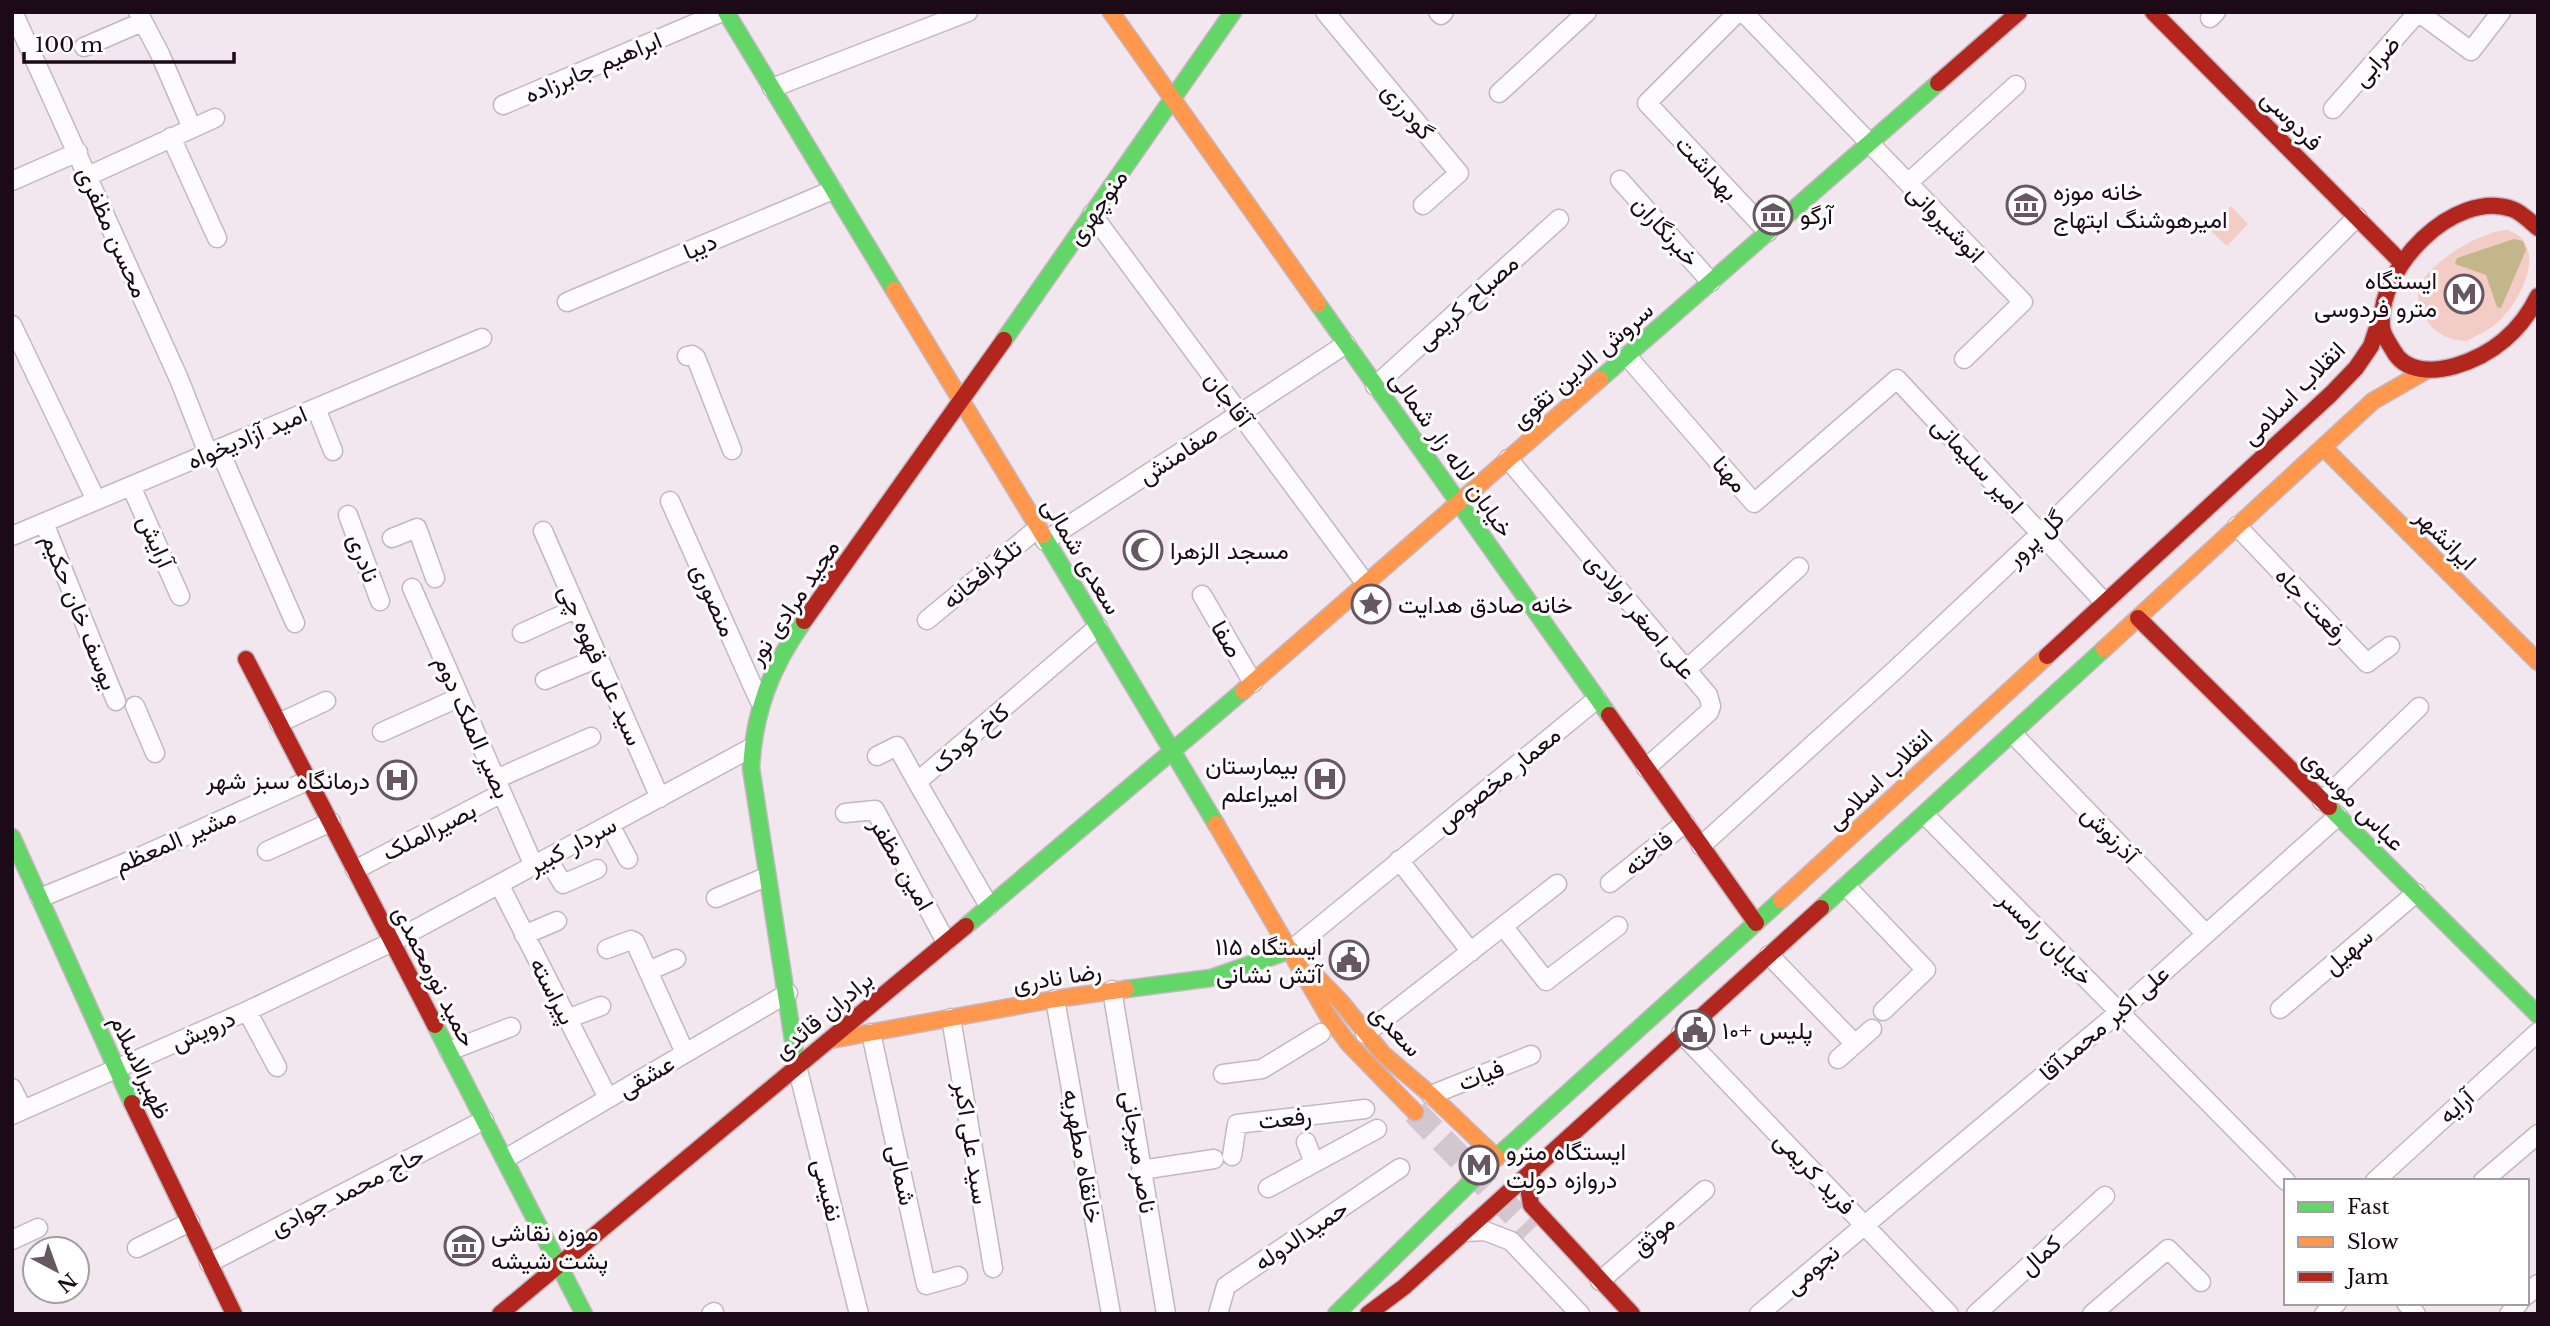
<svg xmlns="http://www.w3.org/2000/svg" width="2550" height="1326" font-family="'Libre Baskerville',Vazirmatn,serif">
	<style>
		.green { fill: #f3ccc5 }
		.water { fill: #c2b68a }
		.lines { fill: none; stroke-linecap: round; stroke-linejoin: round }
		.primary-tunnel { stroke: #d3c6cf; stroke-width: 26; stroke-dasharray: 26 13; stroke-linecap: butt }
		.street-casing { stroke: #c5b6c0; stroke-width: 21 }
		.fast-casing { stroke: #c5b6c0; stroke-width: 19 }
		.slow-casing { stroke: #c5b6c0; stroke-width: 19 }
		.jam-casing { stroke: #c5b6c0; stroke-width: 19 }
		.street { stroke: #fdfbfd; stroke-width: 18 }
		.fast { stroke: #63d668; stroke-width: 16 }
		.slow { stroke: #ff974d; stroke-width: 16 }
		.jam { stroke: #b3261e; stroke-width: 16 }
		.labels { text-anchor: middle; dominant-baseline: central; stroke-width: 6; stroke-linejoin: round; paint-order: stroke }
		.street-label { font-size: 24px; fill: #1c0a17; stroke: #fff }
		.poi-label { font-size: 24px; fill: #1c0a17; stroke: #fff; text-anchor: start }
	</style>
	<rect width="100%" height="100%" fill="#f3e7ef"/>
	<!-- green -->
	<path class="green" d="M 2231,206 L 2248,224 L 2227,246 L 2209,229 Z
		M 2507,230 C 2550,243 2522,301 2496,324 C 2487,331 2477,335 2467,341 C 2450,340 2436,335 2426,319 C 2422,312 2417,302 2418,293 C 2422,265 2481,231 2507,230 Z"/>
	<!-- water -->
	<path class="water" d="M 2514,239 L 2523,241 L 2526,250 L 2501,308 L 2497,307 L 2486,275 L 2455,264 L 2457,258 Z"/>
	<g class="lines">
		<!-- primary-tunnel -->
		<path class="primary-tunnel" d="M 1415,1112 L 1531,1231"/>
		<defs>
			<path id="street" d="M 13,12 L 179,379 L 208,453
				M 138,12 L 160,54 L 192,128
				M 1325,12 L 1459,173 L 1423,205
				M 1438,12 L 1441,15 L 1444,12
				M 1738,12 L 1647,103 L 1768,232
				M 1743,12 L 2023,302 L 1964,359
				M 2418,12 L 2471,51 L 2501,12
				M 2210,18 L 2216,12
				M 84,47 L 142,22
				M 772,88 L 968,12
				M 1499,93 L 1587,12
				M 503,105 L 722,12
				M 2333,109 L 2418,12
				M 171,137 L 217,238
				M 88,176 L 215,118
				M 1620,180 L 1711,282
				M 12,181 L 78,152
				M 1908,183 L 2016,85
				M 1092,214 L 1366,584
				M 567,302 L 833,190
				M 12,325 L 96,500
				M 687,356 L 692,355 L 696,358 L 732,450
				M 1627,356 L 1754,503 L 1897,379 L 2104,602
				M 1375,386 L 1559,219
				M 316,408 L 333,451
				M 219,449 L 295,623
				M 1508,459 L 1708,695 L 1711,706 L 1709,712 L 1646,768
				M 131,486 L 180,596
				M 670,501 L 759,700
				M 348,515 L 380,601
				M 44,523 L 116,701
				M 2237,526 L 2367,663 L 2390,646
				M 543,531 L 660,798
				M 12,536 L 482,338
				M 392,538 L 417,528 L 435,578
				M 1045,541 L 1346,344
				M 412,588 L 534,866
				M 1202,595 L 1253,683
				M 927,620 L 1038,528
				M 522,633 L 577,608
				M 1687,669 L 1799,567
				M 545,680 L 598,658
				M 135,706 L 155,753
				M 279,723 L 326,701
				M 382,732 L 460,697
				M 2013,734 L 2206,934
				M 877,756 L 897,746 L 917,782
				M 496,779 L 591,737
				M 2322,801 L 2419,707
				M 845,813 L 875,810 L 946,942
				M 1925,815 L 2286,1181
				M 610,825 L 628,859
				M 1701,846 L 1894,671 L 2041,533 L 2357,217
				M 267,851 L 331,822
				M 547,858 L 563,884 L 597,869
				M 1399,860 L 1471,952
				M 355,870 L 502,793
				M 1610,883 L 1685,823
				M 499,884 L 608,1098
				M 1846,886 L 1926,970 L 1883,1011
				M 40,898 L 144,855 L 309,780
				M 716,898 L 766,877
				M 989,906 L 917,782 L 1098,627
				M 1503,926 L 1546,981 L 1618,926
				M 524,935 L 557,921
				M 607,949 L 631,940 L 635,942 L 685,1053
				M 1291,950 L 1597,699
				M 1769,955 L 1855,1044
				M 648,971 L 676,959
				M 1112,990 L 1166,1314
				M 1055,999 L 1111,1314
				M 2280,1009 L 2416,893
				M 247,1011 L 277,1067
				M 951,1018 L 993,1268
				M 567,1019 L 601,1006
				M 871,1033 L 926,1285 L 958,1276
				M 1681,1033 L 1949,1314
				M 1365,1034 L 1557,884
				M 449,1051 L 511,1027
				M 1838,1059 L 1872,1029
				M 797,1066 L 859,1314
				M 1223,1074 L 1262,1069 L 1321,1033
				M 12,1088 L 23,1110
				M 1431,1095 L 1531,1055
				M 12,1115 L 247,1011 L 392,942 L 751,748
				M 1306,1142 L 1314,1163
				M 1232,1156 L 1237,1124 L 1365,1109
				M 505,1159 L 788,993
				M 1141,1170 L 1214,1159
				M 2375,1181 L 2538,1032
				M 2483,1181 L 2538,1134
				M 1268,1188 L 1377,1129
				M 1465,1232 L 1485,1231 L 1511,1241 L 1580,1314
				M 12,1240 L 38,1228
				M 137,1248 L 190,1222
				M 209,1263 L 484,1120
				M 1600,1281 L 1705,1190
				M 2527,1295 L 2538,1284
				M 2406,1303 L 2416,1314
				M 711,1314 L 714,1312
				M 1218,1314 L 1226,1286 L 1400,1168
				M 1759,1314 L 2119,1012 L 2338,816
				M 1976,1314 L 2105,1196
				M 2092,1314 L 2168,1249 L 2201,1282
				M 2324,1314 L 2337,1303
				M 2509,1314 L 2519,1303"/>
			<path id="fast" d="M 726,12 L 894,290
				M 1318,304 L 1609,715
				M 1004,340 L 1233,12
				M 1600,379 L 1938,83
				M 1043,535 L 1216,824
				M 2329,807 L 2538,1015
				M 12,837 L 132,1103
				M 1821,908 L 2104,649
				M 966,926 L 1243,691
				M 1126,989 L 1211,978 L 1291,950
				M 435,1025 L 584,1314
				M 797,1066 L 751,768 C 754,712 771,667 804,621
				M 1336,1314 L 1489,1164 L 1781,900"/>
			<path id="slow" d="M 1111,12 L 1318,304
				M 894,290 L 1043,535
				M 2323,447 L 2538,662
				M 2104,649 L 2373,401 L 2427,370
				M 1243,691 L 1600,379
				M 1216,824 L 1328,1016 L 1349,1044 L 1415,1112
				M 1781,900 L 2047,656
				M 1315,975 L 1341,1002 L 1383,1054 L 1431,1095 L 1497,1158
				M 830,1040 L 1055,999 L 1126,989"/>
			<path id="jam" d="M 2153,12 L 2400,261
				M 1938,83 L 2019,12
				M 2538,228 C 2531,222 2521,212 2512,209 C 2453,189 2377,269 2382,326 C 2382,334 2389,343 2393,350 C 2405,373 2433,372 2455,366 C 2492,355 2521,331 2538,296
				M 2138,618 L 2329,807
				M 804,621 L 1004,340
				M 2047,656 L 2331,394 L 2356,368 L 2371,346 L 2382,313
				M 246,659 L 435,1025
				M 1609,715 L 1756,923
				M 132,1103 L 234,1314
				M 1533,1169 L 1529,1193 L 1531,1205 L 1632,1314
				M 500,1314 L 966,926
				M 1368,1314 L 1404,1287 L 1821,908"/>
		</defs>
		<!-- street casing -->
		<use href="#street" class="street-casing"/>
		<!-- fast casing -->
		<use href="#fast" class="fast-casing"/>
		<!-- slow casing -->
		<use href="#slow" class="slow-casing"/>
		<!-- jam casing -->
		<use href="#jam" class="jam-casing"/>
		<!-- street -->
		<use href="#street" class="street"/>
		<!-- fast -->
		<use href="#fast" class="fast"/>
		<!-- slow -->
		<use href="#slow" class="slow"/>
		<!-- jam -->
		<use href="#jam" class="jam"/>
	</g>
	<!-- icons -->
	<defs>
		<symbol id="museum-ring" viewBox="-11 -11 22 22"><circle r="9.5" fill="#fff" stroke="#675763" stroke-width="1.5"/><path d="M0-6L6-3V-2H-6V-3ZM-5-1h2V3h-2ZM-1-1h2V3h-2ZM3-1h2V3H3ZM-6 4H6V6H-6Z" fill="#675763"/></symbol>
		<symbol id="metro-ring" viewBox="-11 -11 22 22"><circle r="9.5" fill="#fff" stroke="#675763" stroke-width="1.5"/><path d="M-5.5 5V-5H-3L0 0L3-5H5.5V5H3V-.5L0 4L-3-.5V5Z" fill="#675763"/></symbol>
		<symbol id="mosque-ring" viewBox="-11 -11 22 22"><circle r="9.5" fill="#fff" stroke="#675763" stroke-width="1.5"/><path d="M3.5-4.9A6 6 0 1 0 3.5 4.9A5 5 0 1 1 3.5-4.9Z" fill="#675763"/></symbol>
		<symbol id="sight-ring" viewBox="-11 -11 22 22"><circle r="9.5" fill="#fff" stroke="#675763" stroke-width="1.5"/><path d="M0-6L1.8-2.2L6-1.7L2.9 1.2L3.7 5.4L0 3.3L-3.7 5.4L-2.9 1.2L-6-1.7L-1.8-2.2Z" fill="#675763"/></symbol>
		<symbol id="hospital-ring" viewBox="-11 -11 22 22"><circle r="9.5" fill="#fff" stroke="#675763" stroke-width="1.5"/><path d="M-5-5h3v3.5h4V-5h3V5h-3V1.5h-4V5h-3Z" fill="#675763"/></symbol>
		<symbol id="civic-ring" viewBox="-11 -11 22 22"><circle r="9.5" fill="#fff" stroke="#675763" stroke-width="1.5"/><path d="M-.6-6.5H3V-4.5H.6V-3L4-1V1h2V6H-6V1h2V-1L-.6-3ZM-1.2 2.5V6h2.4V2.5Z" fill="#675763"/></symbol>
	</defs>
	<g fill-rule="evenodd">
		<use href="#museum-ring" x="2004" y="183" width="44" height="44"/>
		<use href="#museum-ring" x="1751" y="193" width="44" height="44"/>
		<use href="#metro-ring" x="2442" y="272" width="44" height="44"/>
		<use href="#mosque-ring" x="1121" y="528" width="44" height="44"/>
		<use href="#sight-ring" x="1349" y="582" width="44" height="44"/>
		<use href="#hospital-ring" x="1303" y="757" width="44" height="44"/>
		<use href="#hospital-ring" x="375" y="758" width="44" height="44"/>
		<use href="#civic-ring" x="1327" y="938" width="44" height="44"/>
		<use href="#civic-ring" x="1673" y="1008" width="44" height="44"/>
		<use href="#metro-ring" x="1457" y="1143" width="44" height="44"/>
		<use href="#museum-ring" x="442" y="1224" width="44" height="44"/>
	</g>
	<g class="labels">
		<!-- street labels -->
		<g class="street-label">
			<text transform="translate(2376 61) rotate(-49)">ضرابی</text>
			<text transform="translate(593 67) rotate(-23)">ابراهیم جابرزاده</text>
			<text transform="translate(1408 111) rotate(50)">گودرزی</text>
			<text transform="translate(2292 120) rotate(45)">فردوسی</text>
			<text transform="translate(1707 168) rotate(47)">بهداشت</text>
			<text transform="translate(1097 207) rotate(-55)">منوچهری</text>
			<text transform="translate(1946 223) rotate(46)">انوشیروانی</text>
			<text transform="translate(1666 231) rotate(48)">خبرنگاران</text>
			<text transform="translate(113 232) rotate(66)">محسن مظفری</text>
			<text transform="translate(700 246) rotate(-23)">دیبا</text>
			<text transform="translate(1467 302) rotate(-42)">مصباح کریمی</text>
			<text transform="translate(1582 365) rotate(-41)">سروش الدین تقوی</text>
			<text transform="translate(2293 393) rotate(-45)">انقلاب اسلامی</text>
			<text transform="translate(1229 399) rotate(53)">آقاجان</text>
			<text transform="translate(247 437) rotate(-23)">امید آزادیخواه</text>
			<text transform="translate(1178 454) rotate(-33)">صفامنش</text>
			<text transform="translate(1452 454) rotate(55)">خیابان لاله زار شمالی</text>
			<text transform="translate(1978 465) rotate(47)">امیر سلیمانی</text>
			<text transform="translate(1730 474) rotate(49)">مهنا</text>
			<text transform="translate(2035 538) rotate(-44)">گل پرور</text>
			<text transform="translate(2446 539) rotate(45)">ایرانشهر</text>
			<text transform="translate(156 541) rotate(66)">آرایش</text>
			<text transform="translate(1082 556) rotate(59)">سعدی شمالی</text>
			<text transform="translate(364 558) rotate(70)">نادری</text>
			<text transform="translate(982 574) rotate(-39)">تلگرافخانه</text>
			<text transform="translate(714 600) rotate(66)">منصوری</text>
			<text transform="translate(793 602) rotate(-56)">مجید مرادی نور</text>
			<text transform="translate(2312 605) rotate(47)">رفعت جاه</text>
			<text transform="translate(80 612) rotate(68)">یوسف خان حکیم</text>
			<text transform="translate(1641 616) rotate(50)">علی اصغر اولادی</text>
			<text transform="translate(1227 639) rotate(60)">صفا</text>
			<text transform="translate(601 665) rotate(66)">سید علی قهوه چی</text>
			<text transform="translate(473 727) rotate(66)">بصیر الملک دوم</text>
			<text transform="translate(970 738) rotate(-40)">کاخ کودک</text>
			<text transform="translate(1498 779) rotate(-39)">معمار مخصوص</text>
			<text transform="translate(1879 779) rotate(-43)">انقلاب اسلامی</text>
			<text transform="translate(2354 800) rotate(45)">عباس موسوی</text>
			<text transform="translate(429 831) rotate(-27)">بصیرالملک</text>
			<text transform="translate(2110 834) rotate(46)">آذرنوش</text>
			<text transform="translate(175 840) rotate(-24)">مشیر المعظم</text>
			<text transform="translate(572 845) rotate(-28)">سردار کبیر</text>
			<text transform="translate(1648 853) rotate(-39)">فاخته</text>
			<text transform="translate(902 864) rotate(60)">امین مظفر</text>
			<text transform="translate(2046 938) rotate(45)">خیابان رامسر</text>
			<text transform="translate(2348 951) rotate(-41)">سهیل</text>
			<text transform="translate(435 976) rotate(63)">حمید نورمحمدی</text>
			<text transform="translate(1057 977) rotate(-9)">رضا نادری</text>
			<text transform="translate(553 991) rotate(63)">پیراسته</text>
			<text transform="translate(823 1015) rotate(-40)">برادران قائدی</text>
			<text transform="translate(2104 1023) rotate(-41)">علی اکبر محمدآقا</text>
			<text transform="translate(203 1030) rotate(-24)">درویش</text>
			<text transform="translate(1396 1030) rotate(46)">سعدی</text>
			<text transform="translate(141 1067) rotate(65)">ظهیرالاسلام</text>
			<text transform="translate(1481 1075) rotate(-21)">فیات</text>
			<text transform="translate(646 1076) rotate(-30)">عشقی</text>
			<text transform="translate(2456 1106) rotate(-42)">آرایه</text>
			<text transform="translate(1285 1118) rotate(-6)">رفعت</text>
			<text transform="translate(972 1143) rotate(81)">سید علی اکبر</text>
			<text transform="translate(1139 1152) rotate(81)">ناصر میرجانی</text>
			<text transform="translate(1083 1156) rotate(80)">خانقاه مطهریه</text>
			<text transform="translate(1815 1173) rotate(46)">فرید کریمی</text>
			<text transform="translate(902 1175) rotate(78)">شمالی</text>
			<text transform="translate(828 1190) rotate(76)">نفیسی</text>
			<text transform="translate(347 1191) rotate(-27)">حاج محمد جوادی</text>
			<text transform="translate(1301 1235) rotate(-34)">حمیدالدوله</text>
			<text transform="translate(1653 1235) rotate(-41)">موثق</text>
			<text transform="translate(2040 1255) rotate(-42)">کمال</text>
			<text transform="translate(1812 1269) rotate(-40)">نجومی</text>
		</g>
		<!-- poi labels -->
		<g class="poi-label">
			<text x="2053" y="191">خانه موزه<tspan x="2053" dy="28">امیرهوشنگ ابتهاج</tspan></text>
			<text x="1800" y="215">آرگو</text>
			<text x="2437" y="280" text-anchor="end">ایستگاه<tspan x="2437" dy="28">مترو فردوسی</tspan></text>
			<text x="1170" y="550">مسجد الزهرا</text>
			<text x="1398" y="604">خانه صادق هدایت</text>
			<text x="1298" y="765" text-anchor="end">بیمارستان<tspan x="1298" dy="28">امیراعلم</tspan></text>
			<text x="370" y="780" text-anchor="end">درمانگاه سبز شهر</text>
			<text x="1322" y="946" text-anchor="end">ایستگاه ۱۱۵<tspan x="1322" dy="28">آتش نشانی</tspan></text>
			<text x="1722" y="1030">پلیس +۱۰</text>
			<text x="1506" y="1151">ایستگاه مترو<tspan x="1506" dy="28">دروازه دولت</tspan></text>
			<text x="491" y="1232">موزه نقاشی<tspan x="491" dy="28">پشت شیشه</tspan></text>
		</g>
	</g>
	<!-- border -->
	<rect width="2550" height="1326" fill="none" stroke="#1c0a17" stroke-width="28"/>
	<!-- legend -->
	<rect x="2284" y="1179" width="245" height="126" fill="#ffffff" stroke="#a49da2" stroke-width="2"/>
	<rect x="2298" y="1202" width="35" height="10" fill="#63d668" stroke="#a49da2" stroke-width="2"/>
	<text x="2347" y="1214" font-size="21" fill="#1c0a17">Fast</text>
	<rect x="2298" y="1237" width="35" height="10" fill="#ff974d" stroke="#a49da2" stroke-width="2"/>
	<text x="2347" y="1249" font-size="21" fill="#1c0a17">Slow</text>
	<rect x="2298" y="1272" width="35" height="10" fill="#b3261e" stroke="#a49da2" stroke-width="2"/>
	<text x="2347" y="1284" font-size="21" fill="#1c0a17">Jam</text>
	<!-- north arrow -->
	<g transform="translate(56 1270) rotate(139)"><circle r="33" fill="#ffffff" stroke="#a49da2" stroke-width="2"/>
	<path d="M0-5L12 26L0 18L-12 26Z" fill="#675763"/>
	<text y="-10" font-size="19" font-weight="bold" text-anchor="middle" fill="#1c0a17">N</text>
	</g>
	<!-- scale -->
	<path d="M24 52v10h210v-10" fill="none" stroke="#1c0a17" stroke-width="3.5"/>
	<text x="35" y="52" font-size="21" fill="#1c0a17" stroke="#ffffff" stroke-width="5" paint-order="stroke">100 m</text>
</svg>
